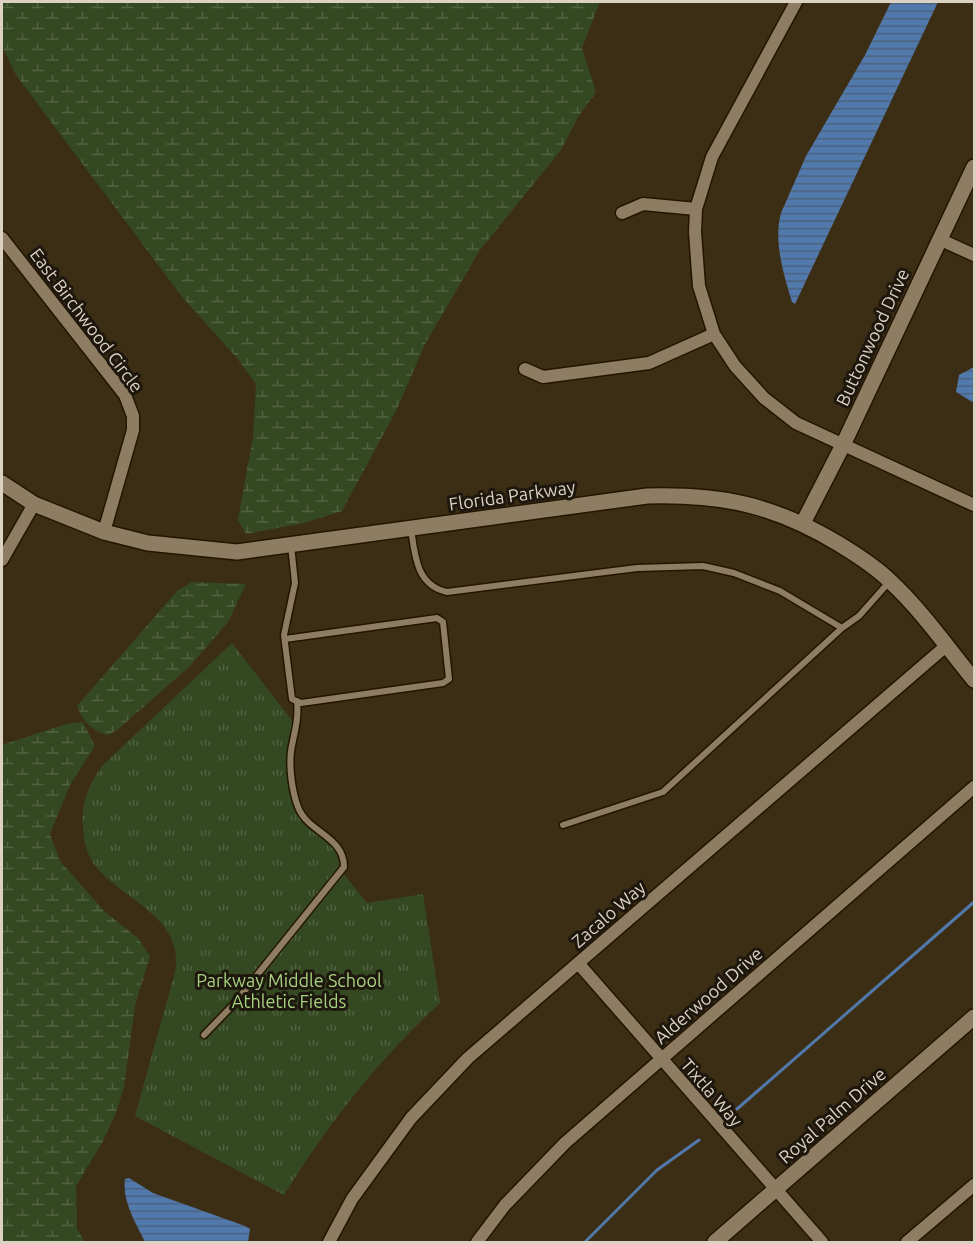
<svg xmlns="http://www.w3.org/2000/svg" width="976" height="1244" font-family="Ubuntu,sans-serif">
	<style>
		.wetland { fill: url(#wetland-marsh) }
		.park { fill: url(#park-tufts) }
		.water { fill: url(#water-rules) }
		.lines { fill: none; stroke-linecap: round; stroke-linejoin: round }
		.stream { stroke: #5279ab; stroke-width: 3 }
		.lane-casing { stroke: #231500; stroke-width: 9 }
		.street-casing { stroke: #231500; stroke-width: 15 }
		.secondary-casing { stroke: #231500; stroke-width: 18 }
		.lane { stroke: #8e7d63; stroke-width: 6 }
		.street { stroke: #8e7d63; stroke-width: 12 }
		.secondary { stroke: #8e7d63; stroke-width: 15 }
		.labels { text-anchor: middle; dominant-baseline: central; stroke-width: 6; stroke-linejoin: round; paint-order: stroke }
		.street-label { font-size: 18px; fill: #dbd2c3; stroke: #1e170d }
		.park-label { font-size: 18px; fill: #a6d27f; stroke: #1e170d }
	</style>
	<defs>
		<pattern id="wetland-marsh" width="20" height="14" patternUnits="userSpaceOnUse" patternTransform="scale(1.5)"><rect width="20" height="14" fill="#344922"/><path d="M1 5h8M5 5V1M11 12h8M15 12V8" fill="none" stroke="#516240"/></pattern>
		<pattern id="park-tufts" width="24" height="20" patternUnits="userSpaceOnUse" patternTransform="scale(1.5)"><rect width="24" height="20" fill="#344922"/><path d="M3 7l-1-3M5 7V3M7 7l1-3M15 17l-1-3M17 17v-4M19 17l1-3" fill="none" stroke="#516240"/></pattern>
		<pattern id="water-rules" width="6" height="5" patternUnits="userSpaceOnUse" patternTransform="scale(1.5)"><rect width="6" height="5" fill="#5279ab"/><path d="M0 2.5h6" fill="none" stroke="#4c627e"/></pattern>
	</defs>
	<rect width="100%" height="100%" fill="#3c2e15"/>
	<!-- wetland -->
	<path class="wetland" d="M 2,2 L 600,2 L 582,48 L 596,92 L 578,117 L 561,150 L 480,250 L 425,344 L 397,409 L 342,511 L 304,523 L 246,534 L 238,520 L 253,437 L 256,384 L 236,357 L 183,298 L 16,75 L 2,46 Z
		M 192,582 L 246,584 L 228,622 L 189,667 L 117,730 L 108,735 C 92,732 83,721 77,706 L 178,590 Z
		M 83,722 L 95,746 L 70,785 L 50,834 L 60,861 L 105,912 L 138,938 L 150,956 L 135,1006 L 124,1087 L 116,1113 L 102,1143 L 76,1186 L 77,1229 L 85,1242 L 2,1242 L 2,745 L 66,724 Z"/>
	<!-- park -->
	<path class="park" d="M 232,643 L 294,723 C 287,751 284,783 296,811 C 305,831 345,841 339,868 L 367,903 L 423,894 L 440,1003 C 378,1060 328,1124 284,1195 L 135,1116 L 175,972 C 185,919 126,901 97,868 C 87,857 83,839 83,825 C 81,803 89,783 103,765 Z"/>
	<!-- water -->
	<path class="water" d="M 891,2 L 938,2 L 795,304 L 792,302 C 784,275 773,241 781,213 L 806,156 L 865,55 Z
		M 974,367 L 974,403 L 956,392 L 959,375 Z
		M 129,1178 L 153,1193 L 245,1226 L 250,1229 L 248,1242 L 145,1242 C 136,1223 122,1202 125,1179 Z"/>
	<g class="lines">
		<!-- stream -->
		<path class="stream" d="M 737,1109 L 974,902
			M 585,1242 L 657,1170 L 699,1140"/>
		<defs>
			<path id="lane" d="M 411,529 C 415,555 416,585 447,592 L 637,568 L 703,566 L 734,573 L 780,591 L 842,628
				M 285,639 L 437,618 L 443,622 L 449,679 L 443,683 L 301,703 L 292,699 L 284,635 L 295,583 L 291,545
				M 563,825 L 663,792 L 842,628 L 859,616 L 890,581
				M 204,1035 L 233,1005 L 344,867 C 344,836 308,833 298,807 C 292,791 289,768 291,751 C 294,733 299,720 297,701"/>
			<path id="street" d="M 796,2 L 712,157 L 696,209 L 695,232 L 699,286 L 714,334 L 735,366 L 764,398 L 796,423 L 974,505
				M 622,213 L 643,204 L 696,209
				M 2,238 L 125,395 L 133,416 L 133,430 L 104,532
				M 939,239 L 974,255
				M 525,369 L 543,377 L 649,363 L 714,334
				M 2,560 L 34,504
				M 578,963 L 822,1242
				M 329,1242 L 352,1199 L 411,1118 L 468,1058 L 946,646
				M 477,1242 L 505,1205 L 565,1143 L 974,787
				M 907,1242 L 974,1185"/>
			<path id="secondary" d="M 2,483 L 34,504 L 104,532 L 148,543 L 237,552 L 647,496 C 723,494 774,505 839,544 C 857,555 876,567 891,582 C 922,611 947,647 974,680
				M 803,523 L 843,445 L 974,167
				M 715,1242 L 974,1017"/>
		</defs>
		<!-- lane casing -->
		<use href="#lane" class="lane-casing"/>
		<!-- street casing -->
		<use href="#street" class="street-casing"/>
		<!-- secondary casing -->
		<use href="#secondary" class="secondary-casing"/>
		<!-- lane -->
		<use href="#lane" class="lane"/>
		<!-- street -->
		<use href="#street" class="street"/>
		<!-- secondary -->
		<use href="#secondary" class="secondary"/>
	</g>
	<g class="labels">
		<!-- street labels -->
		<g class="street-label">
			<text transform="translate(87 320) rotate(53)">East Birchwood Circle</text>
			<text transform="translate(872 337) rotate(-65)">Buttonwood Drive</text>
			<text transform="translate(512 495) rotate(-8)">Florida Parkway</text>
			<text transform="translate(608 914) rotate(-41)">Zacalo Way</text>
			<text transform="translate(708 995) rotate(-41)">Alderwood Drive</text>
			<text transform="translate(712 1092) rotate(49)">Tixtla Way</text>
			<text transform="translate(832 1115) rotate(-41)">Royal Palm Drive</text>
		</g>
		<!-- park labels -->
		<g class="park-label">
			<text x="289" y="980">Parkway Middle School<tspan x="289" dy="21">Athletic Fields</tspan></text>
		</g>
	</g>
	<!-- border -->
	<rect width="976" height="1244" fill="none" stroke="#dbd2c3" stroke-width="6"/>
</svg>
